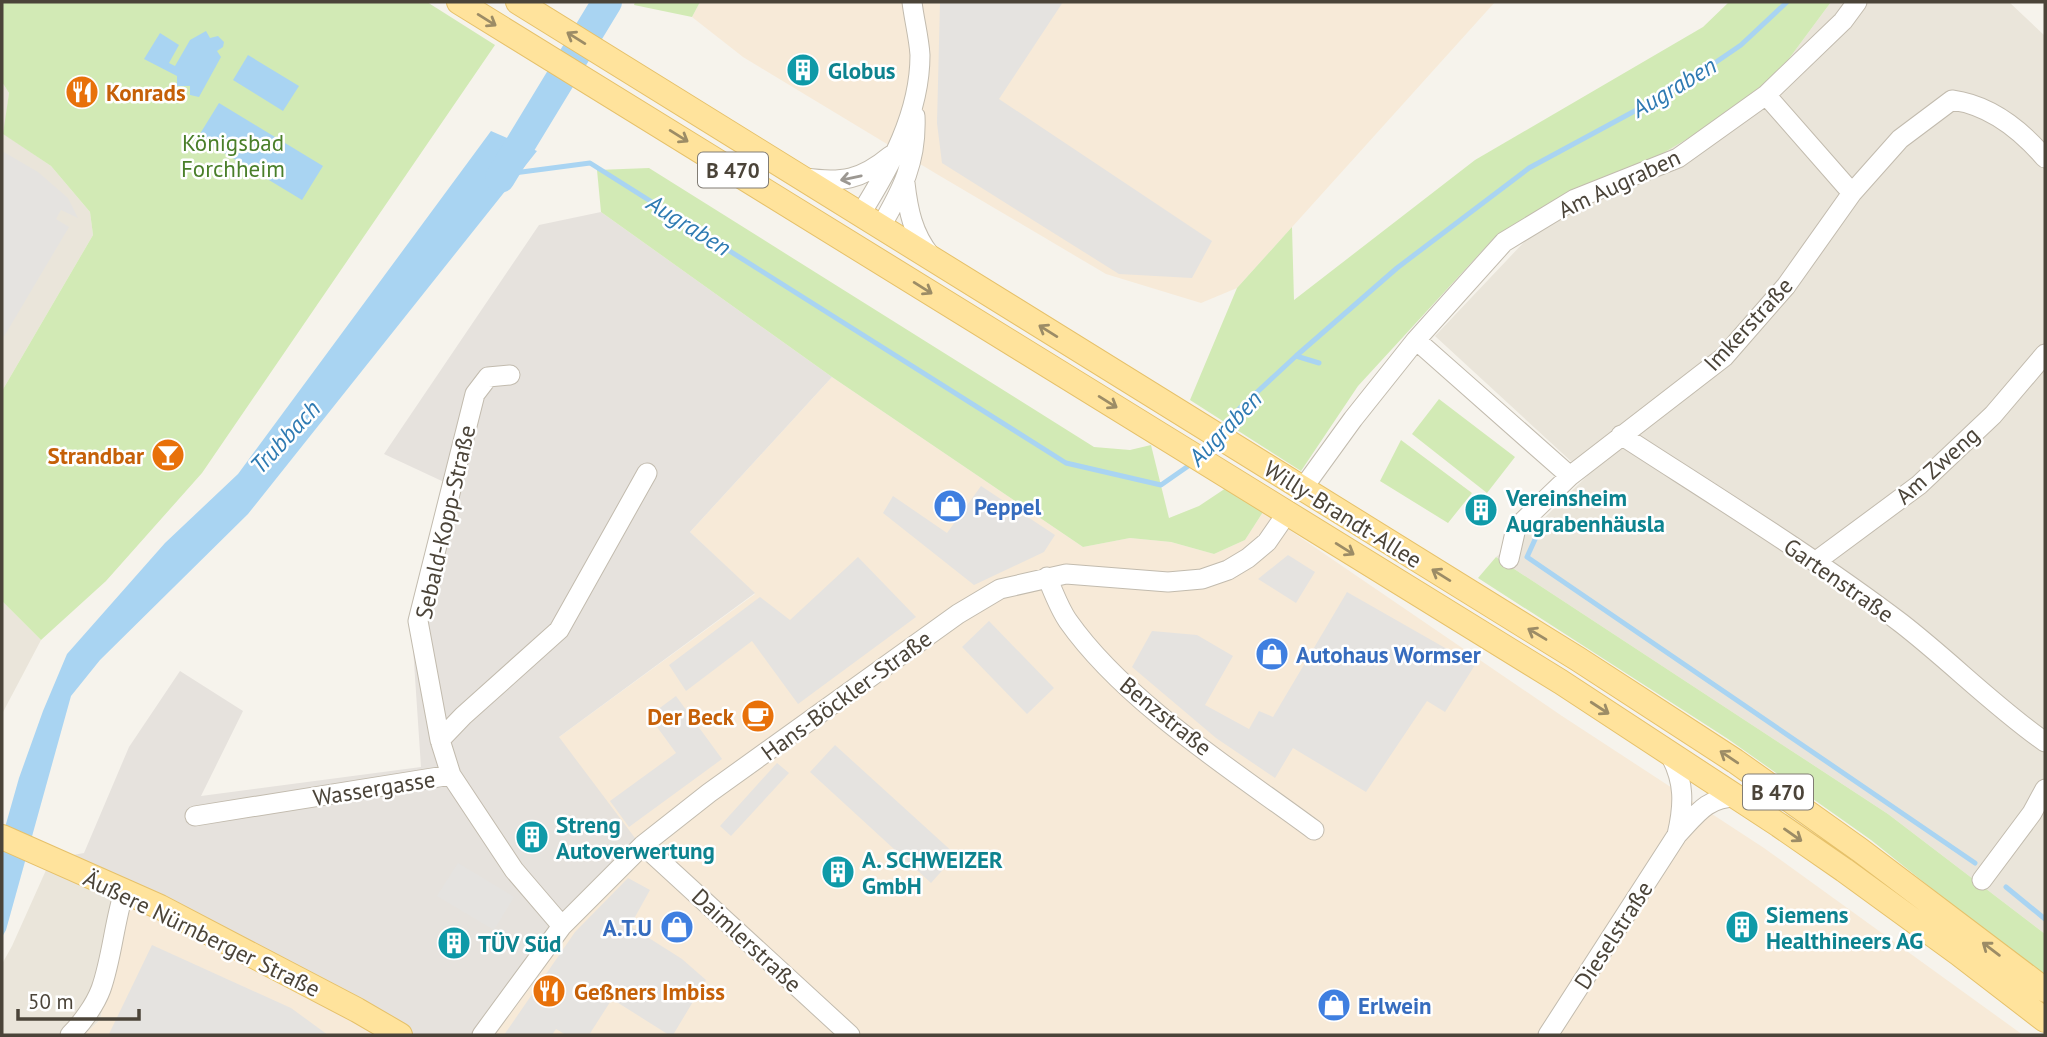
<svg xmlns="http://www.w3.org/2000/svg" width="2047" height="1037" font-family="'PT Sans',sans-serif">
	<style>
		.residential { fill: #eae5da }
		.commercial { fill: #f7ead8 }
		.industrial { fill: #e6e2dd }
		.green { fill: #d2eab5 }
		.parking { fill: #e5e3e0 }
		.water { fill: #a9d4f2 }
		.lines { fill: none; stroke-linecap: round; stroke-linejoin: round }
		.stream { stroke: #a9d4f2; stroke-width: 5 }
		.river { stroke: #a9d4f2; stroke-width: 30 }
		.minor-casing { stroke: #c2bbae; stroke-width: 21 }
		.major-casing { stroke: #e6c16a; stroke-width: 26 }
		.minor { stroke: #fff; stroke-width: 19 }
		.major { stroke: #ffe39c; stroke-width: 24 }
		.oneway { stroke: #9c8c66 }
		.oneway2 { stroke: #9c9892 }
		.labels { text-anchor: middle; dominant-baseline: central; stroke-width: 5; stroke-linejoin: round; paint-order: stroke }
		.shield { fill: #fff; stroke: #817c74; stroke-width: 2 }
		.shield-label { font-size: 21px; font-weight: bold; fill: #4b4439 }
		.culture-label { font-size: 23px; font-weight: bold; fill: #0d838f; stroke: #fff; text-anchor: start }
		.food-label { font-size: 23px; font-weight: bold; fill: #c56008; stroke: #fff; text-anchor: start }
		.park-label { font-size: 23px; fill: #4a7f2a; stroke: #fff }
		.street-label { font-size: 23px; fill: #4b4439; stroke: #fff }
		.shop-label { font-size: 23px; font-weight: bold; fill: #366cbe; stroke: #fff; text-anchor: start }
		.water-label { font-size: 24px; font-style: italic; fill: #2e7ab2; stroke: #fff }
	</style>
	<rect width="100%" height="100%" fill="#f6f3ec"/>
	<!-- residential -->
	<path class="residential" d="M 1831,2 L 2009,2 L 2045,36 L 2045,934 L 1888,814 L 1496,557 L 1537,525 L 1587,476 L 1435,336 L 1525,241 L 1648,162 L 1762,95 Z
		M 2,82 L 9,93 L 4,134 L 51,166 L 90,212 L 93,235 L 2,391 Z
		M 2,601 L 41,640 L 2,714 Z
		M 51,859 L 128,893 L 100,1020 L 84,1035 L 2,1035 L 2,964 L 12,946 Z"/>
	<!-- commercial -->
	<path class="commercial" d="M 700,2 L 1495,2 L 1237,288 L 1201,303 L 1106,274 L 935,173 L 743,57 L 692,17 Z
		M 832,377 L 1083,547 L 1130,538 L 1171,542 L 1214,554 L 1245,540 L 1263,512 L 1562,716 L 1764,848 L 2023,1035 L 483,1035 L 559,737 L 755,594 L 690,532 Z
		M 128,893 L 400,1035 L 84,1035 L 100,1020 Z"/>
	<!-- industrial -->
	<path class="industrial" d="M 601,212 L 832,377 L 690,532 L 755,593 L 559,737 L 641,846 L 483,1035 L 400,1035 L 51,859 L 84,853 L 129,747 L 180,671 L 243,711 L 201,796 L 421,767 L 411,617 L 444,482 L 384,454 L 539,225 Z"/>
	<!-- green -->
	<path class="green" d="M 2,2 L 427,2 L 495,45 L 202,473 L 106,581 L 41,640 L 2,601 L 2,391 L 93,235 L 90,212 L 51,166 L 3,134 L 9,93 L 2,82 Z
		M 635,2 L 700,2 L 692,17 L 634,5 Z
		M 1729,2 L 1831,2 L 1762,95 L 1648,162 L 1494,238 L 1358,386 L 1301,471 L 1190,400 L 1237,288 L 1292,227 L 1294,300 L 1475,160 L 1703,27 Z
		M 649,168 L 1094,447 L 1130,450 L 1151,445 L 1169,518 L 1199,506 L 1229,486 L 1263,512 L 1245,540 L 1214,554 L 1171,542 L 1130,538 L 1083,547 L 832,377 L 601,212 L 597,170 Z
		M 1439,399 L 1515,457 L 1487,493 L 1412,434 Z
		M 1401,440 L 1472,493 L 1448,523 L 1380,481 Z
		M 1496,557 L 1888,814 L 2045,934 L 2045,979 L 1871,840 L 1728,739 L 1478,578 Z"/>
	<!-- parking -->
	<path class="parking" d="M 940,2 L 1063,2 L 999,99 L 1212,241 L 1192,278 L 1119,274 L 942,163 L 937,123 Z
		M 2,151 L 38,172 L 68,198 L 78,218 L 61,210 L 56,219 L 69,227 L 2,340 Z
		M 981,486 L 1055,535 L 1044,552 L 974,585 L 883,513 L 893,496 L 947,533 Z
		M 1288,555 L 1315,572 L 1296,603 L 1258,579 Z
		M 858,557 L 916,617 L 798,704 L 752,641 L 686,691 L 669,665 L 760,597 L 790,620 Z
		M 1347,592 L 1475,665 L 1445,712 L 1427,701 L 1366,792 L 1293,748 L 1275,778 L 1216,738 L 1132,667 L 1152,631 L 1197,635 L 1233,656 L 1205,705 L 1249,729 L 1259,711 L 1273,717 Z
		M 989,621 L 1054,688 L 1027,714 L 962,647 Z
		M 676,696 L 722,759 L 629,827 L 610,801 L 676,753 L 649,716 Z
		M 835,745 L 956,855 L 931,883 L 810,772 Z
		M 777,763 L 789,773 L 731,836 L 720,826 Z
		M 458,863 L 514,897 L 494,930 L 437,896 Z
		M 628,878 L 650,890 L 630,926 L 682,959 L 706,980 L 673,1035 L 669,1035 L 612,999 L 589,1035 L 566,1035 L 556,1029 L 552,1035 L 504,1035 L 575,932 Z
		M 152,945 L 291,1008 L 328,1035 L 109,1034 Z"/>
	<!-- water -->
	<path class="water" d="M 206,31 L 210,38 L 218,36 L 224,42 L 223,47 L 217,51 L 221,57 L 199,97 L 190,95 L 190,86 L 177,86 L 177,76 L 144,59 L 160,33 L 179,45 L 169,63 L 175,66 L 190,40 Z
		M 248,55 L 299,86 L 283,111 L 233,80 Z
		M 219,103 L 323,166 L 302,200 L 198,137 Z
		M 491,131 L 537,151 L 248,514 L 100,660 L 71,696 L 6,930 L 2,937 L 2,838 L 19,778 L 43,711 L 67,654 L 165,543 L 238,474 Z"/>
	<g class="lines">
		<!-- stream -->
		<path class="stream" d="M 514,173 L 590,163 L 1066,463 L 1161,485 L 1194,462
			M 1296,356 L 1319,363
			M 1221,430 L 1241,407 L 1296,356 L 1397,268 L 1529,168 L 1681,86 L 1741,45 L 1787,2
			M 1537,535 L 1527,557 L 1975,863
			M 2006,887 L 2045,919"/>
		<!-- river -->
		<path class="river" d="M 500,178 L 607,2"/>
		<defs>
			<path id="minor" d="M 805,178 C 842,183 861,180 890,156
				M 905,183 C 908,210 913,234 930,255
				M 1852,193 L 1900,139 L 1952,100 C 1989,105 2021,130 2045,158
				M 860,215 C 890,167 920,114 920,55 C 919,38 914,19 912,2
				M 880,228 C 902,190 917,162 915,116
				M 1416,340 L 1570,476
				M 1621,435 C 1715,496 1811,555 1901,623 C 1950,661 1994,706 2045,742
				M 1303,488 L 1353,419 L 1416,340 L 1504,242 L 1575,199 L 1678,158 L 1766,95 L 1843,21 L 1857,2
				M 1509,559 L 1516,528 L 1570,476 L 1724,357 L 1786,286 L 1852,193 L 1766,95
				M 1815,562 L 1919,485 L 1993,415 L 2045,354
				M 1047,577 C 1053,591 1059,608 1068,621 C 1125,702 1233,770 1314,830
				M 440,740 L 463,716 L 559,630 L 647,473
				M 1669,753 C 1685,781 1684,805 1677,835
				M 451,775 L 440,740 L 418,621 L 475,394 L 488,377 L 510,375
				M 195,816 L 451,775 L 514,870 L 562,926
				M 643,845 L 850,1035
				M 1982,880 L 2032,813 L 2045,789
				M 70,1035 C 82,1023 95,1005 101,989 C 112,958 114,923 124,892
				M 482,1035 L 562,926 L 643,845 L 709,793 L 958,614 L 1000,589 L 1066,574 L 1168,582 L 1202,579 L 1228,570 L 1248,558 L 1267,542 L 1287,513
				M 1548,1035 L 1677,835 C 1696,815 1707,797 1736,797"/>
			<path id="major" d="M 459,2 L 1561,682 L 1779,825 L 1844,870 L 1958,953 L 2045,1020
				M 518,2 L 1578,659 L 1735,761 L 1860,850 L 2045,990
				M 2,837 L 160,907 L 357,1010 L 400,1035"/>
		</defs>
		<!-- minor casing -->
		<use href="#minor" class="minor-casing"/>
		<!-- major casing -->
		<use href="#major" class="major-casing"/>
		<!-- minor -->
		<use href="#minor" class="minor"/>
		<!-- major -->
		<use href="#major" class="major"/>
	</g>
	<!-- one-way arrows -->
	<defs><path id="oneway-shaft" d="M-6 0H5M1.5-3L5.5 0L1.5 3" fill="none" stroke-width="1.6" stroke-linecap="round" stroke-linejoin="round" transform="scale(1.75)"/></defs>
	<g class="oneway">
		<use href="#oneway-shaft" transform="translate(487 20) rotate(32)"/>
		<use href="#oneway-shaft" transform="translate(576 38) rotate(-148)"/>
		<use href="#oneway-shaft" transform="translate(679 136) rotate(32)"/>
		<use href="#oneway-shaft" transform="translate(923 288) rotate(32)"/>
		<use href="#oneway-shaft" transform="translate(1048 331) rotate(-148)"/>
		<use href="#oneway-shaft" transform="translate(1108 402) rotate(32)"/>
		<use href="#oneway-shaft" transform="translate(1345 549) rotate(32)"/>
		<use href="#oneway-shaft" transform="translate(1441 575) rotate(-148)"/>
		<use href="#oneway-shaft" transform="translate(1537 634) rotate(-149)"/>
		<use href="#oneway-shaft" transform="translate(1600 708) rotate(33)"/>
		<use href="#oneway-shaft" transform="translate(1729 757) rotate(-146)"/>
		<use href="#oneway-shaft" transform="translate(1793 835) rotate(35)"/>
		<use href="#oneway-shaft" transform="translate(1991 949) rotate(-143)"/>
	</g>
	<use class="oneway2" href="#oneway-shaft" transform="translate(851 178) rotate(168)"/>
	<!-- icons -->
	<defs>
		<symbol id="building-disc" viewBox="-11 -11 22 22"><circle r="9.5" fill="#0f9aa8" stroke="#fff"/><path d="M-4-6H4V6H1V3H-1V6H-4ZM-2.5-4.3h1.7v1.8h-1.7ZM.8-4.3h1.7v1.8H.8ZM-2.5-1h1.7V.8h-1.7ZM.8-1h1.7V.8H.8Z" fill="#fff"/></symbol>
		<symbol id="restaurant-disc" viewBox="-11 -11 22 22"><circle r="9.5" fill="#e8710a" stroke="#fff"/><path d="M-5-6h1v4h1v-4h1v4h1v-4h1v5L-1.5 .5V6h-2V.5L-5-1ZM5-6V6H3V1.5H1.5Q1.5-4 5-6Z" fill="#fff"/></symbol>
		<symbol id="bar-disc" viewBox="-11 -11 22 22"><circle r="9.5" fill="#e8710a" stroke="#fff"/><path d="M-6-5H6L.8 .8V4.5H3.5V6h-7V4.5H-.8V.8Z" fill="#fff"/></symbol>
		<symbol id="shop-disc" viewBox="-11 -11 22 22"><circle r="9.5" fill="#3f7fe0" stroke="#fff"/><path d="M-5-2.5h2.3a2.7 3.5 0 0 1 5.4 0H5L5.5 6h-11ZM-1.5-2.5h3a1.5 2.3 0 0 0-3 0Z" fill="#fff"/></symbol>
		<symbol id="cafe-disc" viewBox="-11 -11 22 22"><circle r="9.5" fill="#e8710a" stroke="#fff"/><path d="M-5.5-4.5H6V0H3Q3 3.5 0 3.5H-2.5Q-5.5 3.5-5.5 0ZM3-3.2v2h1.7v-2ZM-6 4.5H4V6H-6Z" fill="#fff"/></symbol>
	</defs>
	<g fill-rule="evenodd">
		<use href="#building-disc" x="784" y="51" width="38" height="38"/>
		<use href="#restaurant-disc" x="63" y="73" width="38" height="38"/>
		<use href="#bar-disc" x="149" y="436" width="38" height="38"/>
		<use href="#shop-disc" x="931" y="487" width="38" height="38"/>
		<use href="#building-disc" x="1462" y="491" width="38" height="38"/>
		<use href="#shop-disc" x="1253" y="635" width="38" height="38"/>
		<use href="#cafe-disc" x="739" y="697" width="38" height="38"/>
		<use href="#building-disc" x="513" y="818" width="38" height="38"/>
		<use href="#building-disc" x="819" y="853" width="38" height="38"/>
		<use href="#shop-disc" x="658" y="908" width="38" height="38"/>
		<use href="#building-disc" x="1723" y="908" width="38" height="38"/>
		<use href="#building-disc" x="435" y="924" width="38" height="38"/>
		<use href="#restaurant-disc" x="530" y="972" width="38" height="38"/>
		<use href="#shop-disc" x="1315" y="986" width="38" height="38"/>
	</g>
	<g class="labels">
		<!-- shield labels -->
		<g class="shield">
			<rect x="698" y="152.5" width="70" height="35" rx="5"/>
			<rect x="1743" y="774.5" width="70" height="35" rx="5"/>
		</g>
		<g class="shield-label">
			<text x="733" y="170">B 470</text>
			<text x="1778" y="792">B 470</text>
		</g>
		<!-- culture labels -->
		<g class="culture-label">
			<text x="828" y="70">Globus</text>
			<text x="1506" y="497">Vereinsheim<tspan x="1506" dy="26">Augrabenhäusla</tspan></text>
			<text x="556" y="824">Streng<tspan x="556" dy="26">Autoverwertung</tspan></text>
			<text x="862" y="859">A. SCHWEIZER<tspan x="862" dy="26">GmbH</tspan></text>
			<text x="1766" y="914">Siemens<tspan x="1766" dy="26">Healthineers AG</tspan></text>
			<text x="478" y="943">TÜV Süd</text>
		</g>
		<!-- food labels -->
		<g class="food-label">
			<text x="106" y="92">Konrads</text>
			<text x="144" y="455" text-anchor="end">Strandbar</text>
			<text x="734" y="716" text-anchor="end">Der Beck</text>
			<text x="574" y="991">Geßners Imbiss</text>
		</g>
		<!-- park labels -->
		<g class="park-label">
			<text x="233" y="142">Königsbad<tspan x="233" dy="26">Forchheim</tspan></text>
		</g>
		<!-- street labels -->
		<g class="street-label">
			<text transform="translate(1619 183) rotate(-25)">Am Augraben</text>
			<text transform="translate(1748 324) rotate(-47)">Imkerstraße</text>
			<text transform="translate(1937 465) rotate(-42)">Am Zweng</text>
			<text transform="translate(1343 514) rotate(32)">Willy-Brandt-Allee</text>
			<text transform="translate(445 522) rotate(-77)">Sebald-Kopp-Straße</text>
			<text transform="translate(1839 580) rotate(35)">Gartenstraße</text>
			<text transform="translate(846 695) rotate(-36)">Hans-Böckler-Straße</text>
			<text transform="translate(1166 716) rotate(39)">Benzstraße</text>
			<text transform="translate(374 788) rotate(-9)">Wassergasse</text>
			<text transform="translate(202 933) rotate(26)">Äußere Nürnberger Straße</text>
			<text transform="translate(1613 935) rotate(-57)">Dieselstraße</text>
			<text transform="translate(747 940) rotate(43)">Daimlerstraße</text>
		</g>
		<!-- shop labels -->
		<g class="shop-label">
			<text x="974" y="506">Peppel</text>
			<text x="1296" y="654">Autohaus Wormser</text>
			<text x="652" y="927" text-anchor="end">A.T.U</text>
			<text x="1358" y="1005">Erlwein</text>
		</g>
		<!-- water labels -->
		<g class="water-label">
			<text transform="translate(1674 87) rotate(-31)">Augraben</text>
			<text transform="translate(689 225) rotate(32)">Augraben</text>
			<text transform="translate(1225 428) rotate(-46)">Augraben</text>
			<text transform="translate(285 437) rotate(-47)">Trubbach</text>
		</g>
	</g>
	<!-- border -->
	<rect width="2047" height="1037" fill="none" stroke="#4b4439" stroke-width="7"/>
	<!-- scale -->
	<path d="M18 1009v10h121v-10" fill="none" stroke="#4b4439" stroke-width="3.5"/>
	<text x="28" y="1009" font-size="21" fill="#4b4439" stroke="#ffffff" stroke-width="5" paint-order="stroke">50 m</text>
</svg>
